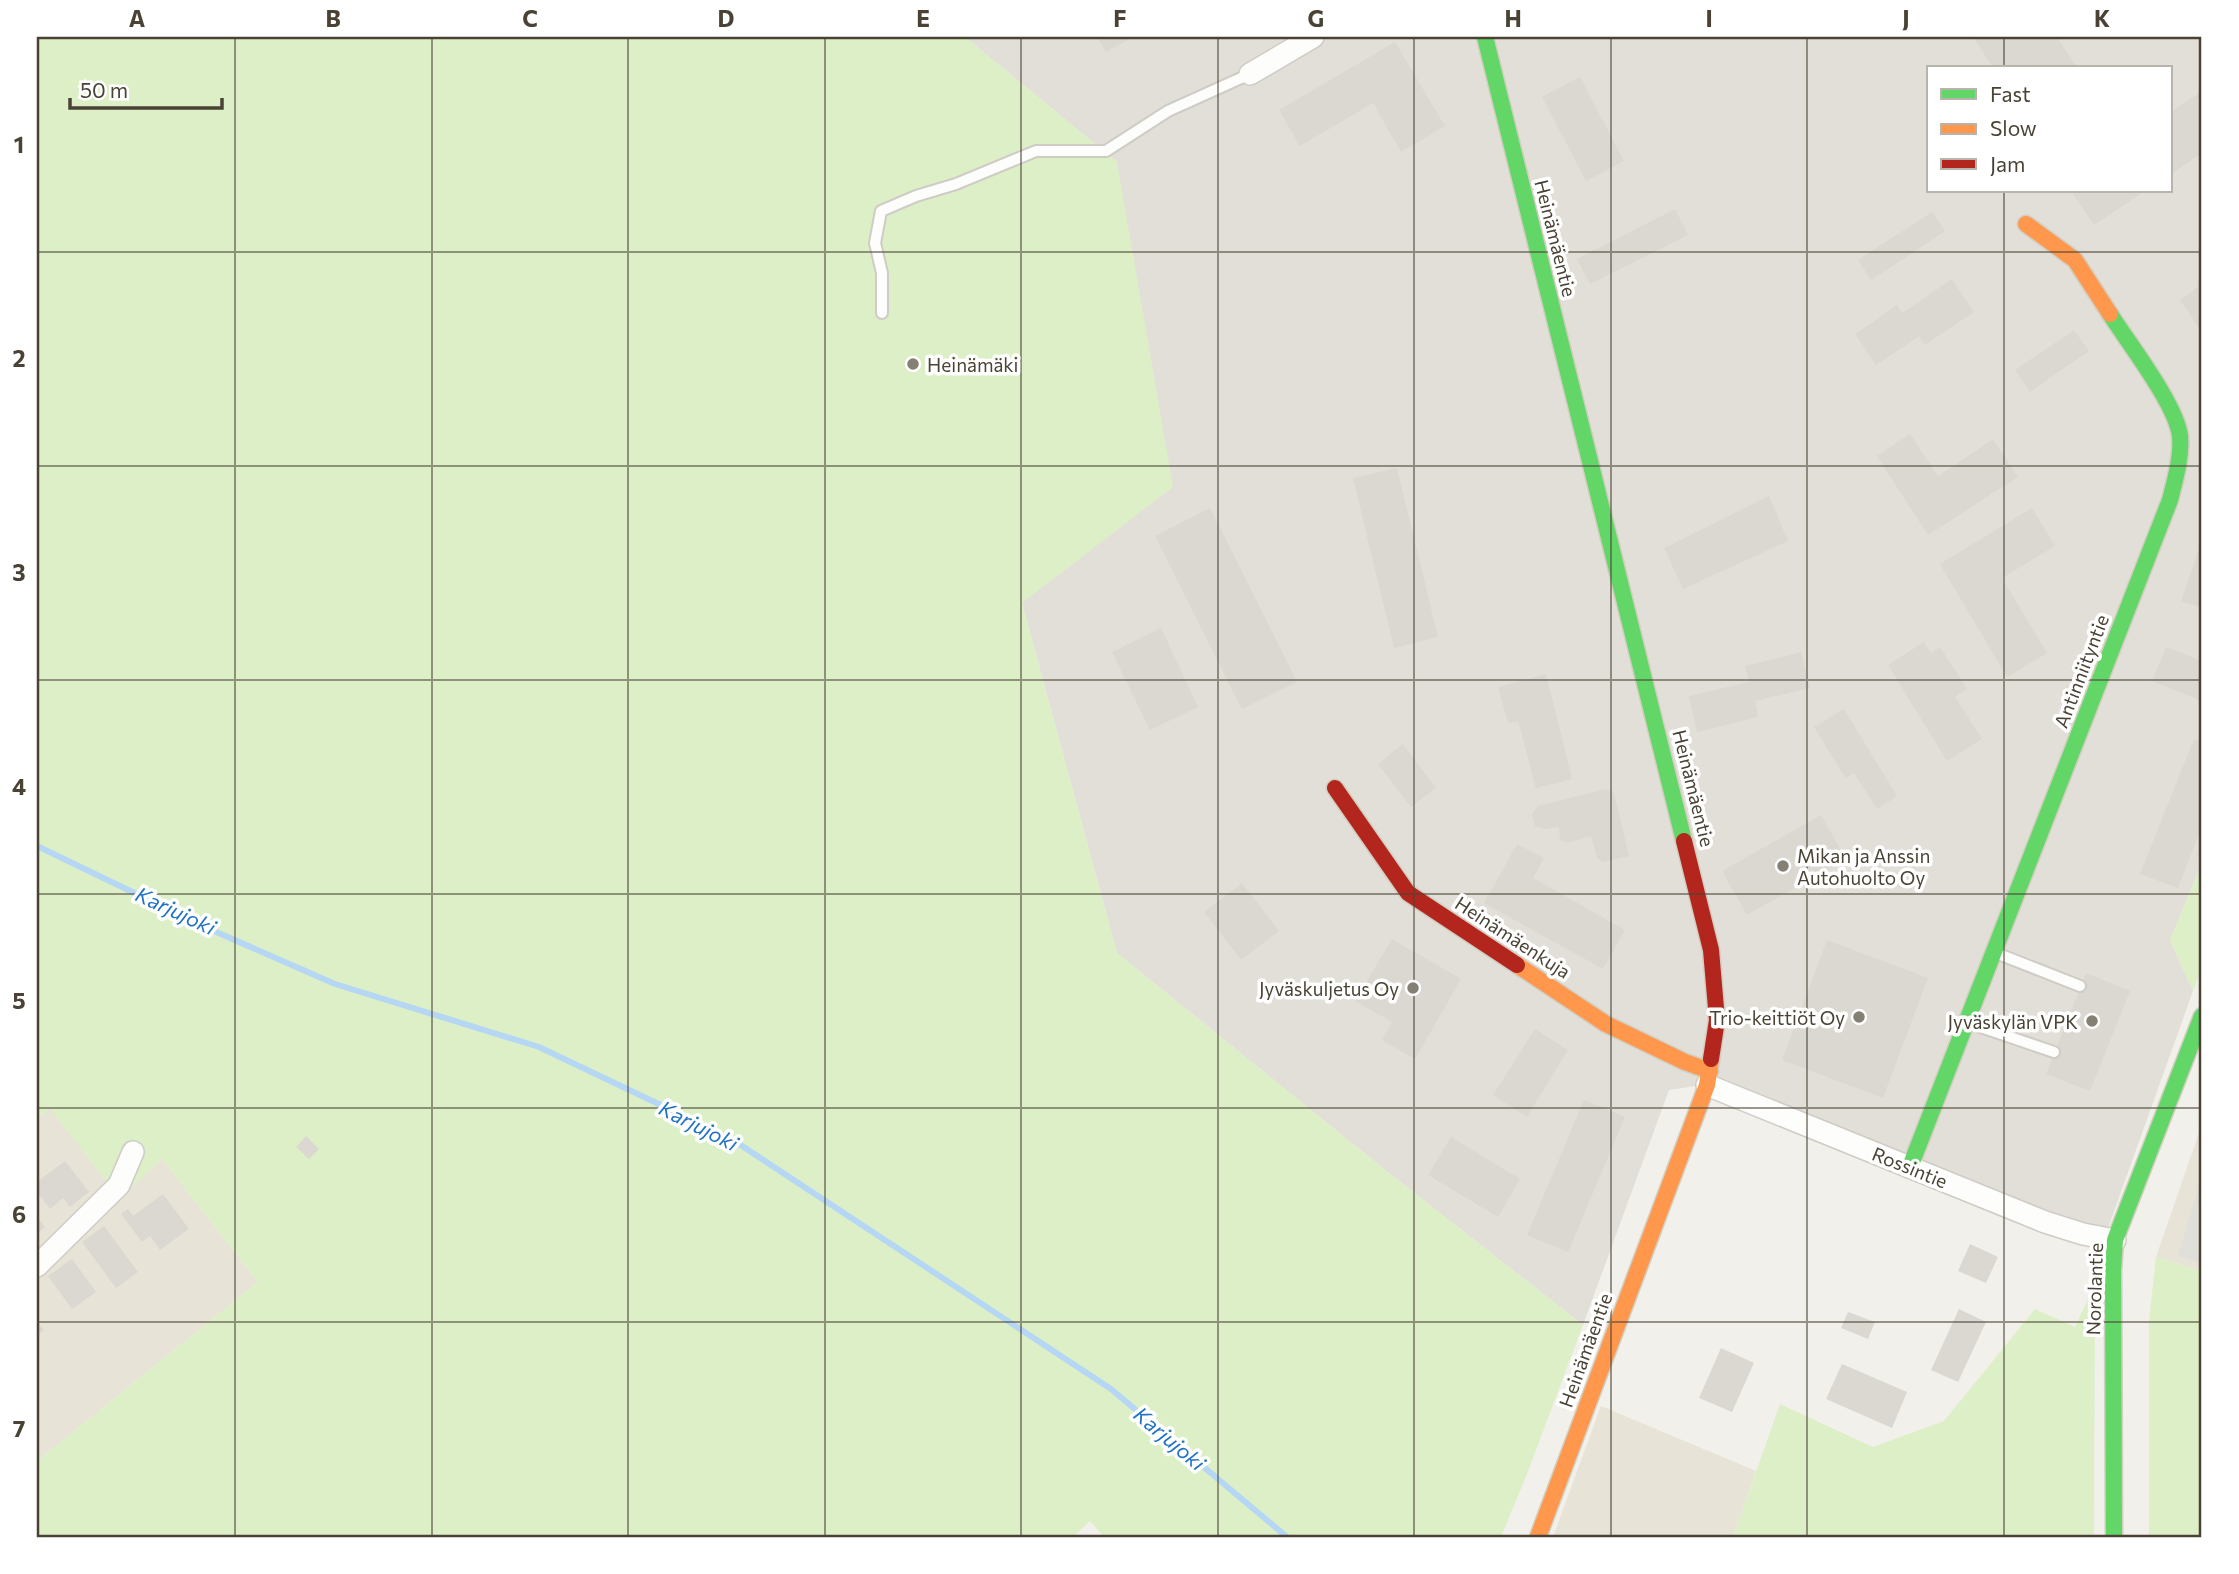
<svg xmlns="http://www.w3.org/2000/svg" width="2239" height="1574" font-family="Commissioner,sans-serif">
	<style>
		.residential { fill: #e7e3d7 }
		.industrial { fill: #e2dfd8; fill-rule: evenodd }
		.green { fill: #ddefc7 }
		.parking { fill: #e1dfda }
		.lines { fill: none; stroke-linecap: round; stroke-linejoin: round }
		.stream { stroke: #b6d7f4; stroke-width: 6 }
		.building { fill: #dad8d1 }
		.lane-casing { stroke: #cfccc6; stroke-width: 14 }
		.street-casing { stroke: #cfccc6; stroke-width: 24 }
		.fast-casing { stroke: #d2cec0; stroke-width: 19 }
		.slow-casing { stroke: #d2cec0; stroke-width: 19 }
		.jam-casing { stroke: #d2cec0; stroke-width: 19 }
		.lane { stroke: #fdfdfc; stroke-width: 10 }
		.street { stroke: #fdfdfc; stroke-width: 21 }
		.fast { stroke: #63d668; stroke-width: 16 }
		.slow { stroke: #ff974d; stroke-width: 16 }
		.jam { stroke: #b3261e; stroke-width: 16 }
		.grid { fill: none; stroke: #4a4335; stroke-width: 2; stroke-opacity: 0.55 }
		.poi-dot { fill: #858074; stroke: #fff; stroke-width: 2.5 }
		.labels { text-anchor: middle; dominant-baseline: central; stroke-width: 7; stroke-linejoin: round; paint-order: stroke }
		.street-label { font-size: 19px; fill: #4a4335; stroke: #fff }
		.poi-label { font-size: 19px; fill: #4a4335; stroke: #fff; text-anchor: end }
		.water-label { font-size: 21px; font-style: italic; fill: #2172c3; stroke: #fff }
		.neatline { fill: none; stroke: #4a4335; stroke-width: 2.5 }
		.grid-label { font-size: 23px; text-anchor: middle; font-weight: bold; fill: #4a4335 }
	</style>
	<rect width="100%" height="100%" fill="#f2f0ea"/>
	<!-- residential -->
	<path class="residential" d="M 50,1107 L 119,1198 L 162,1159 L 258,1282 L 37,1461 L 37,1120 Z
		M 2202,1124 L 2202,1271 L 2156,1257 Z
		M 1601,1406 L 1756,1471 L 1733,1537 L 1553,1537 Z"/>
	<!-- industrial -->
	<path class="industrial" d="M 965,37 L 2202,37 L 2202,863 L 2170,940 L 2193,991 L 2108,1228 L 2053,1218 L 1715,1083 L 1669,1090 L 1583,1325 L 1390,1174 L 1117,953 L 1022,603 L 1117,162 ZM 1929,68 L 2171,68 L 2171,191 L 1929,191 Z"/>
	<!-- green -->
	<path class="green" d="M 37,37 L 965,37 L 1117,162 L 1173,487 L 1022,603 L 1117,953 L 1390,1174 L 1583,1325 L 1527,1474 L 1501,1537 L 1104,1537 L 1090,1521 L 1073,1537 L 37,1537 L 37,1461 L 258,1282 L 162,1159 L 119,1198 L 50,1108 L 37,1120 Z
		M 2202,863 L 2202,968 L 2193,991 L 2170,940 Z
		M 2156,1257 L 2202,1271 L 2202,1537 L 2149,1537 L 2149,1321 Z
		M 2095,1284 L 2094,1537 L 1733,1537 L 1780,1404 L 1873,1447 L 1944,1421 L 2035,1309 L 2075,1327 Z"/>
	<!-- parking -->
	<path class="parking" d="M 2202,1174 L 2202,1263 L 2178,1256 Z"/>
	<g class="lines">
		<!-- stream -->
		<path class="stream" d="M 37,846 L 205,927 L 335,984 L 539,1047 L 730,1138 L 1111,1389 L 1287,1537"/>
	</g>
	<!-- building -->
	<path class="building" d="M 1097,37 L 1133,37 L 1106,52 Z
		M 1973,37 L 2057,37 L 2077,68 L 1993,68 Z
		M 1395,42 L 1445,126 L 1401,152 L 1373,103 L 1300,146 L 1279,110 Z
		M 1580,77 L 1624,161 L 1586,181 L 1542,97 Z
		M 2202,91 L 2202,153 L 2171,174 L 2171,112 Z
		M 2071,191 L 2145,191 L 2094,225 Z
		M 1675,209 L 1688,235 L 1590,284 L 1577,259 Z
		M 1932,212 L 1945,231 L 1871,280 L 1858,260 Z
		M 1952,279 L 1974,312 L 1925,345 L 1919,336 L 1876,365 L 1855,334 L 1897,305 L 1902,313 Z
		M 2202,284 L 2202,332 L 2180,300 Z
		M 2074,330 L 2089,351 L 2030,392 L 2015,370 Z
		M 1910,434 L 1938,476 L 1993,439 L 2018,477 L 1928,535 L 1877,456 Z
		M 1397,468 L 1438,637 L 1394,648 L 1353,478 Z
		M 1769,496 L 1788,541 L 1683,589 L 1664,548 Z
		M 1210,508 L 1297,682 L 1242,709 L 1155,536 Z
		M 2032,508 L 2055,546 L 2002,578 L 2047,653 L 2007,677 L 1940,564 Z
		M 2199,549 L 2202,550 L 2202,608 L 2181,601 Z
		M 1161,628 L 1198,707 L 1150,730 L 1112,652 Z
		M 1924,642 L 1931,653 L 1940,647 L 1967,689 L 1955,697 L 1982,739 L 1947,761 L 1888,665 Z
		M 2166,647 L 2202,661 L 2202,701 L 2152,681 Z
		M 1801,652 L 1810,688 L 1755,701 L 1758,717 L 1697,732 L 1689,696 L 1749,682 L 1745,666 Z
		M 1546,674 L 1572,779 L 1536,788 L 1518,721 L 1508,723 L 1498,687 Z
		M 1844,709 L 1897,796 L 1877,809 L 1854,773 L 1846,779 L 1814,727 Z
		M 2194,739 L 2202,742 L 2202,826 L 2178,888 L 2140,874 Z
		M 1403,744 L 1436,788 L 1411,807 L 1378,764 Z
		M 1605,789 L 1614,793 L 1629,856 L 1603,862 L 1597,858 L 1591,836 L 1567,843 L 1560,840 L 1559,827 L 1545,829 L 1535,826 L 1532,814 L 1538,806 Z
		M 1821,815 L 1846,859 L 1747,915 L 1722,871 Z
		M 1517,844 L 1544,858 L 1533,878 L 1625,930 L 1603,969 L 1484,903 Z
		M 1242,883 L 1279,931 L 1241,960 L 1204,912 Z
		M 1392,939 L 1461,979 L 1415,1059 L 1382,1040 L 1392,1022 L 1355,1001 Z
		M 1827,940 L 1928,978 L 1883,1098 L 1782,1060 Z
		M 2086,973 L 2130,991 L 2090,1091 L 2046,1074 Z
		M 1535,1029 L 1568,1050 L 1527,1117 L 1493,1095 Z
		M 1584,1100 L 1625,1117 L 1568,1252 L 1527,1235 Z
		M 306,1136 L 319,1149 L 309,1159 L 296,1147 Z
		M 1451,1137 L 1520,1179 L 1498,1217 L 1428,1175 Z
		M 65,1161 L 89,1192 L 70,1207 L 63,1198 L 50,1209 L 37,1192 L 37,1182 Z
		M 163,1194 L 189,1229 L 160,1250 L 150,1236 L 142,1242 L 121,1214 L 128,1209 L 133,1216 Z
		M 37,1217 L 45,1227 L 37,1234 Z
		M 104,1226 L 138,1272 L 116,1288 L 82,1242 Z
		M 1970,1244 L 1998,1257 L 1986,1283 L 1958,1271 Z
		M 72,1259 L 96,1292 L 72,1309 L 48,1276 Z
		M 1959,1309 L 1986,1322 L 1958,1382 L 1931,1370 Z
		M 1848,1312 L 1875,1322 L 1868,1339 L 1841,1328 Z
		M 37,1321 L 44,1330 L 37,1336 Z
		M 1721,1348 L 1754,1363 L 1732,1412 L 1699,1398 Z
		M 1842,1364 L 1907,1392 L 1892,1428 L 1826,1399 Z"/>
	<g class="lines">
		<defs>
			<path id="lane" d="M 882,313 L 882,273 L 875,243 L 881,211 L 916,196 L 956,184 L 1036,151 L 1106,151 L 1168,111 L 1250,74
				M 1996,953 L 2080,986
				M 1969,1023 L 2054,1052"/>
			<path id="street" d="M 1250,74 L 1313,37
				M 1707,1085 L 2045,1222 L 2083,1234 L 2115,1240
				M 37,1266 L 119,1185 L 133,1152"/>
			<path id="fast" d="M 1485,37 L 1684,841
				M 1910,1167 L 2170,500 C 2175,480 2182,457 2180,436 C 2176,404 2129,344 2110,314
				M 2114,1537 L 2113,1270 L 2115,1240 L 2202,1016"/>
			<path id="slow" d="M 2026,224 L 2075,260 L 2110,314
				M 1517,965 L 1606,1024 L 1685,1062 L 1710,1071
				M 1538,1537 L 1707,1085 L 1711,1059"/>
			<path id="jam" d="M 1335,788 L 1408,893 L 1517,965
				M 1684,841 L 1711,950 L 1717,1020 L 1711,1059"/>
		</defs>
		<!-- lane casing -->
		<use href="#lane" class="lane-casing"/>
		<!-- street casing -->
		<use href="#street" class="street-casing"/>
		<!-- fast casing -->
		<use href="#fast" class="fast-casing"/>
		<!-- slow casing -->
		<use href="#slow" class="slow-casing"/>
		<!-- jam casing -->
		<use href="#jam" class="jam-casing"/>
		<!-- lane -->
		<use href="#lane" class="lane"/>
		<!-- street -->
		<use href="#street" class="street"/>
		<!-- fast -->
		<use href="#fast" class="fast"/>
		<!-- slow -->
		<use href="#slow" class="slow"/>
		<!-- jam -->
		<use href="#jam" class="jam"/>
	</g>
	<!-- grid -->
	<path class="grid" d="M 235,37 L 235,1537M 432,37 L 432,1537M 628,37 L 628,1537M 825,37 L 825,1537M 1021,37 L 1021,1537M 1218,37 L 1218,1537M 1414,37 L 1414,1537M 1611,37 L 1611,1537M 1807,37 L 1807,1537M 2004,37 L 2004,68M 2004,191 L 2004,1537M 37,252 L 2202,252M 37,466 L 2202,466M 37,680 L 2202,680M 37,894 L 2202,894M 37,1108 L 2202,1108M 37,1322 L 2202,1322"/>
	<!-- markers -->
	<g class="poi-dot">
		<circle cx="913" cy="364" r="7"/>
		<circle cx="1783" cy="866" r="7"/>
		<circle cx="1413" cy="988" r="7"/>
		<circle cx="1859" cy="1017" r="7"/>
		<circle cx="2092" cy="1021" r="7"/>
	</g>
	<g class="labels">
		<!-- street labels -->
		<g class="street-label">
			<text transform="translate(1556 238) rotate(76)">Heinämäentie</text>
			<text transform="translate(2081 671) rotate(-69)">Antinniityntie</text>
			<text transform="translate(1694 788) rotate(76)">Heinämäentie</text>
			<text transform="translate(1513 937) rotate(33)">Heinämäenkuja</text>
			<text transform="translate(1910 1167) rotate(22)">Rossintie</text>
			<text transform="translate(2094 1289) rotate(-88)">Norolantie</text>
			<text transform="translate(1585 1350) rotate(-70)">Heinämäentie</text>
		</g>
		<!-- poi labels -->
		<g class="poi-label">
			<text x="927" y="364" text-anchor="start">Heinämäki</text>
			<text x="1797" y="855" text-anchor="start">Mikan ja Anssin<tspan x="1797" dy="22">Autohuolto Oy</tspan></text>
			<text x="1399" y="988">Jyväskuljetus Oy</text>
			<text x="1845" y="1017">Trio-keittiöt Oy</text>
			<text x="2078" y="1021">Jyväskylän VPK</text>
		</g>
		<!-- water labels -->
		<g class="water-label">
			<text transform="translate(176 910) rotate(25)">Karjujoki</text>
			<text transform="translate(699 1125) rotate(27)">Karjujoki</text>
			<text transform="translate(1170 1438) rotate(40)">Karjujoki</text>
		</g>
	</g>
	<!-- border -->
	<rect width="2239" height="1574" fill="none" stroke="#ffffff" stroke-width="77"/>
	<!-- legend -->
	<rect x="1927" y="66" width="245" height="126" fill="#ffffff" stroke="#b7b4ae" stroke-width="2"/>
	<rect x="1941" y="89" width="35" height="10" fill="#63d668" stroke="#b7b4ae" stroke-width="2"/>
	<text x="1990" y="102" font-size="21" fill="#4a4335">Fast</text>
	<rect x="1941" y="124" width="35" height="10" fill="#ff974d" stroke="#b7b4ae" stroke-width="2"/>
	<text x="1990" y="136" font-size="21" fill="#4a4335">Slow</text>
	<rect x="1941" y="159" width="35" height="10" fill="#b3261e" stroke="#b7b4ae" stroke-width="2"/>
	<text x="1990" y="172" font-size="21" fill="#4a4335">Jam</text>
	<!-- scale -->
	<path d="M70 98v10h152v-10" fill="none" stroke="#4a4335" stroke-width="3.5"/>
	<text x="80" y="98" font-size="21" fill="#4a4335" stroke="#ffffff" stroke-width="5" paint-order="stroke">50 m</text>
	<rect x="38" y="38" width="2162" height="1498" class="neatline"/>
	<g class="grid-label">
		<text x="137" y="27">A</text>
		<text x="333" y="27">B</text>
		<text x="530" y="27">C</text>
		<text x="726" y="27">D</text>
		<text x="923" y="27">E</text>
		<text x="1120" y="27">F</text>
		<text x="1316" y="27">G</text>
		<text x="1513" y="27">H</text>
		<text x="1709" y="27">I</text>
		<text x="1906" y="27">J</text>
		<text x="2102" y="27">K</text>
		<text x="19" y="153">1</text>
		<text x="19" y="367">2</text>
		<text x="19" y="581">3</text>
		<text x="19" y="795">4</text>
		<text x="19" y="1009">5</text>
		<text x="19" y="1223">6</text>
		<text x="19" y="1437">7</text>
	</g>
</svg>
